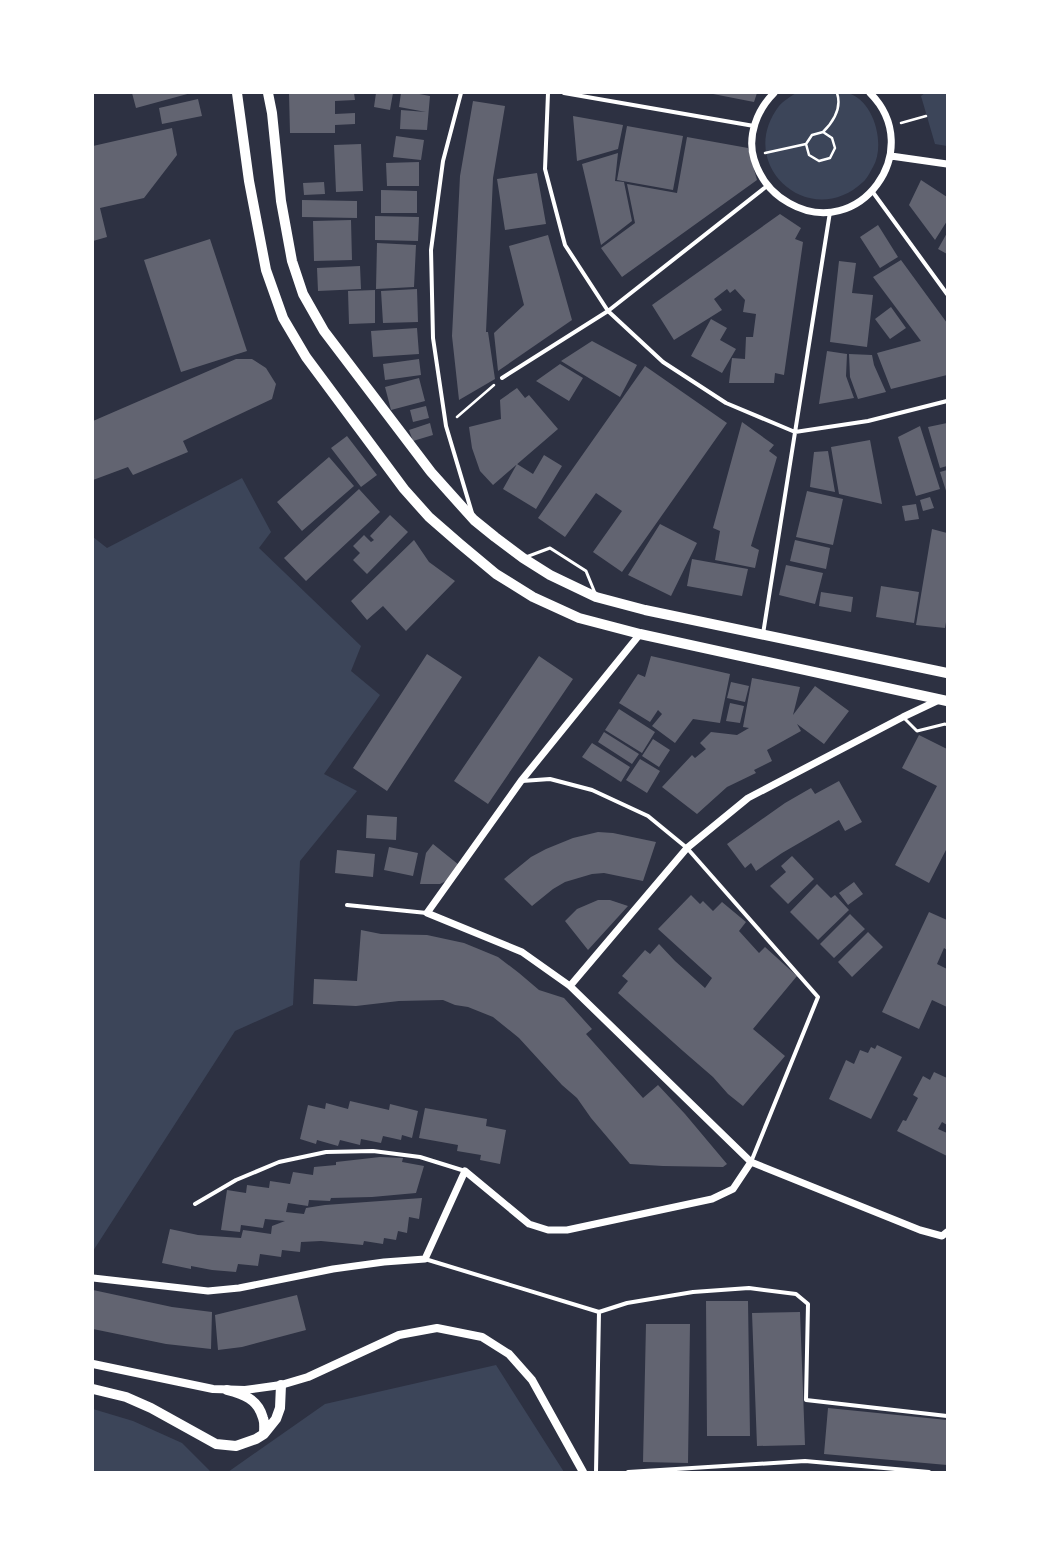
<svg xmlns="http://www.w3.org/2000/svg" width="1040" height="1565" font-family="'Asap Condensed',sans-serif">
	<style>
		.green { fill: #3c4559 }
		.building { fill: #626471 }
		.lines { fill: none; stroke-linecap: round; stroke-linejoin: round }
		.path { stroke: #fff; stroke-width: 2.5 }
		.service { stroke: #fff; stroke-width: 3 }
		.minor { stroke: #fff; stroke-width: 4 }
		.tertiary { stroke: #fff; stroke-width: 7 }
		.secondary { stroke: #fff; stroke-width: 8 }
		.primary { stroke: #fff; stroke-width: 10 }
	</style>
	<rect width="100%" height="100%" fill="#2d3142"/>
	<!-- green -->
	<path class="green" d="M 796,93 C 808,93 820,93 832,93 C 837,93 843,92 847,93 C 874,99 886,145 873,167 C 870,172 867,179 863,182 C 810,232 734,165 779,106 C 783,101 790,97 796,93 Z
		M 925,93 L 947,93 L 947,146 L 935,144 L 921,96 Z
		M 242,478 L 271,532 L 259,548 L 361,646 L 351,671 L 380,695 L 324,774 L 357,791 L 300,861 L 293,1005 L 235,1031 L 93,1251 L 93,537 L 107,548 Z
		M 496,1365 L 564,1472 L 228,1472 L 325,1404 Z
		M 93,1409 L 133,1421 L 182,1443 L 211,1472 L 93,1472 Z"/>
	<!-- building -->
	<path class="building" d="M 132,93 L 191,93 L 136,108 Z
		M 289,93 L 354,93 L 355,100 L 335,101 L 335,114 L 355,113 L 355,124 L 335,125 L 335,133 L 290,133 Z
		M 376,93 L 393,93 L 390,110 L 374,107 Z
		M 401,93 L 414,93 L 430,96 L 427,130 L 400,129 L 401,110 L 426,112 L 399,107 Z
		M 708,93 L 757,93 L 754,102 Z
		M 198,99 L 202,116 L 162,124 L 159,108 Z
		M 473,101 L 505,106 L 493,178 L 486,332 L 488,332 L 495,379 L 459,400 L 452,336 L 460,176 Z
		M 573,116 L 623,125 L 618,149 L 577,161 Z
		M 627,126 L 683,136 L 673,190 L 617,180 Z
		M 172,128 L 177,155 L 144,198 L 100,208 L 107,237 L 93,241 L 93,146 Z
		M 396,136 L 424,140 L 421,160 L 393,157 Z
		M 687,137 L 748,148 L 757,180 L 622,277 L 601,248 L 635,223 L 627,184 L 677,193 Z
		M 361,144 L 363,191 L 336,192 L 334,145 Z
		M 618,153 L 615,181 L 624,182 L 632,221 L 601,245 L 582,164 Z
		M 419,162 L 419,186 L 387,186 L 386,163 Z
		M 537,173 L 546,224 L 505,230 L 497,179 Z
		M 921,180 L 947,197 L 947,221 L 935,240 L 909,205 Z
		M 324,182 L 325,194 L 304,195 L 303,183 Z
		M 381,190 L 417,191 L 417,213 L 381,213 Z
		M 302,200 L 357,201 L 357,218 L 302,217 Z
		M 780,214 L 801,228 L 795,239 L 803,242 L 784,375 L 775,373 L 774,383 L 729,383 L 732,358 L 745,359 L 746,337 L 753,337 L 756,314 L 743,312 L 745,300 L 735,289 L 730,293 L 727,289 L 714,299 L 722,310 L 674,340 L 652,305 Z
		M 375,216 L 419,217 L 418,241 L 375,240 Z
		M 351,220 L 352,260 L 314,261 L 313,221 Z
		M 878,225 L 898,257 L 880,268 L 860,237 Z
		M 947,233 L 947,254 L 938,249 Z
		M 548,235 L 572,320 L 498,371 L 494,333 L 524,305 L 509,246 Z
		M 210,239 L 247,351 L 181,372 L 144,260 Z
		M 377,243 L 416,245 L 414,287 L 376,289 Z
		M 901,260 L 947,323 L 947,375 L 891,389 L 877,353 L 921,341 L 873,277 Z
		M 839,261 L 856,263 L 852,293 L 873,295 L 867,347 L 830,342 Z
		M 360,266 L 361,289 L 318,291 L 317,268 Z
		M 417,289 L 418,322 L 383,323 L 381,291 Z
		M 375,290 L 375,323 L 349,324 L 348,291 Z
		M 891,307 L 906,328 L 890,339 L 875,319 Z
		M 711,319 L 727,328 L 720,340 L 736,349 L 722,373 L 691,356 Z
		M 417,328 L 419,354 L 373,357 L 371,331 Z
		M 592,341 L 637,365 L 620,397 L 561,361 Z
		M 827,351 L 847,354 L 846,376 L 854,398 L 819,404 Z
		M 849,354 L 872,355 L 874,365 L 886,392 L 858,399 L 850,377 Z
		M 236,359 L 252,359 L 266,368 L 276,384 L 272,399 L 183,441 L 188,452 L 133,475 L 128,467 L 93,480 L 93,421 Z
		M 419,359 L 421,375 L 385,380 L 383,364 Z
		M 560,364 L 583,378 L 569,401 L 536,381 Z
		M 645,366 L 727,423 L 622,572 L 593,552 L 622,511 L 596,493 L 565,537 L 538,518 Z
		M 419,378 L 425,401 L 391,410 L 385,387 Z
		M 517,388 L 525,398 L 529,395 L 558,429 L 493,485 L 480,471 L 472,448 L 469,427 L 501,419 L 500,400 Z
		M 426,406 L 429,418 L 413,422 L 410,410 Z
		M 742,422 L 774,445 L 769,451 L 777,457 L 751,546 L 759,550 L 755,568 L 715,560 L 720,531 L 713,528 Z
		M 430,423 L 433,435 L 413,441 L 409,430 Z
		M 947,423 L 947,466 L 940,468 L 928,427 Z
		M 920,426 L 940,489 L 916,496 L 898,437 Z
		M 347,436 L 377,475 L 361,487 L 331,448 Z
		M 870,440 L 882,504 L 839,494 L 831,447 Z
		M 828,451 L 835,492 L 810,487 L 814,452 Z
		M 544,455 L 562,466 L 536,509 L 503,489 L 517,464 L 533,474 Z
		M 329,457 L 354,486 L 302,531 L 277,502 Z
		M 947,470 L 947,494 L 940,472 Z
		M 359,489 L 380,512 L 306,581 L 284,558 Z
		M 807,491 L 843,499 L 833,545 L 796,537 Z
		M 930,497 L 934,508 L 923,511 L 920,500 Z
		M 916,504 L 919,519 L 905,521 L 902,506 Z
		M 390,515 L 408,532 L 367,574 L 353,560 L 360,553 L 353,546 L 364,535 L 371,542 L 374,540 L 370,536 Z
		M 660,524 L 697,543 L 671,596 L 628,575 Z
		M 932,529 L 947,533 L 947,616 L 945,628 L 916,625 Z
		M 414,540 L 429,562 L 455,581 L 406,631 L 383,606 L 367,620 L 351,601 Z
		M 795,540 L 830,548 L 826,569 L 790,561 Z
		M 692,559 L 748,569 L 742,596 L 687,586 Z
		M 786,565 L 823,573 L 815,604 L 779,595 Z
		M 881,586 L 919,592 L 914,623 L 876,617 Z
		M 821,592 L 853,597 L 851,612 L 819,606 Z
		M 427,654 L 462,677 L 387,791 L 353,768 Z
		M 539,656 L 573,679 L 488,804 L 454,781 Z
		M 651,656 L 730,674 L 720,723 L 693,719 L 675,743 L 652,726 L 662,714 L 658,710 L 650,722 L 619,703 L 638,674 L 645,677 Z
		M 752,678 L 800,687 L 793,715 L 815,686 L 849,711 L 824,744 L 797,724 L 801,731 L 767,750 L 772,761 L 754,770 L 756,773 L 727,787 L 697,814 L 662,787 L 692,755 L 695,758 L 706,749 L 700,743 L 711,732 L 737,735 L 749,728 L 743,727 Z
		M 731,682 L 749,686 L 745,702 L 727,698 Z
		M 730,703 L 744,706 L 740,723 L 726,721 Z
		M 619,709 L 655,732 L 642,753 L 605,730 Z
		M 604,732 L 639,754 L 632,764 L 598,742 Z
		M 919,735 L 947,749 L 947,848 L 929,883 L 895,865 L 937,786 L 902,768 Z
		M 653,739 L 670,750 L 659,767 L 642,756 Z
		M 592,743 L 630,767 L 621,782 L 582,757 Z
		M 640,759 L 660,771 L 647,793 L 626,780 Z
		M 839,781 L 862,822 L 845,831 L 839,820 L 782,853 L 756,871 L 751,863 L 745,868 L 727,844 L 785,803 L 811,788 L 815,794 Z
		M 367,815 L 397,817 L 396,840 L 366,838 Z
		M 598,832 L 613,833 L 656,842 L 643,881 L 604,873 L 592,874 L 565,882 L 553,889 L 532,906 L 504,879 L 531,857 L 546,849 L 573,838 Z
		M 433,844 L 459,865 L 446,881 L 440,884 L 420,884 L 426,853 Z
		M 389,847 L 418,853 L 413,876 L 384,870 Z
		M 337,850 L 375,854 L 373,877 L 335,873 Z
		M 792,856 L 814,879 L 788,904 L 770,886 L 786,872 L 781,866 Z
		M 854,882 L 863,894 L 848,905 L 839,893 Z
		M 817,884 L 831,898 L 835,895 L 849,910 L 818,940 L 790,912 Z
		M 691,895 L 700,904 L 703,901 L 713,911 L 722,902 L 746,922 L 739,931 L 759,953 L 765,947 L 797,976 L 753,1029 L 785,1056 L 743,1106 L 728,1094 L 713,1077 L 683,1051 L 618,993 L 628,981 L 622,976 L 645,950 L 650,954 L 659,944 L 675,961 L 705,988 L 712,978 L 658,929 Z
		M 598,900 L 610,900 L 628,906 L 588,950 L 565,921 L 577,909 Z
		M 929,912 L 947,920 L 947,950 L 944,948 L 937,964 L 947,969 L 947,1007 L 932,1000 L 919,1029 L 882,1012 Z
		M 850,914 L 865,929 L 834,958 L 820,944 Z
		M 361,930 L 381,934 L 427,935 L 464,943 L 498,957 L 519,973 L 539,990 L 564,998 L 592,1029 L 586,1034 L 643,1098 L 658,1085 L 685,1114 L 727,1164 L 723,1167 L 663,1166 L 630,1164 L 591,1118 L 577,1098 L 562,1085 L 519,1038 L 493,1017 L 468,1007 L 455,1005 L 443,1000 L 399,1001 L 356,1006 L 313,1004 L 314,979 L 357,981 Z
		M 868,932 L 883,947 L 852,977 L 838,962 Z
		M 877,1045 L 902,1057 L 871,1119 L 829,1099 L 846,1060 L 854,1064 L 860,1050 L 868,1053 L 871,1047 L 875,1049 Z
		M 934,1072 L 947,1078 L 947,1125 L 942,1122 L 938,1129 L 947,1133 L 947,1156 L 897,1131 L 903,1120 L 906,1121 L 918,1098 L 913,1095 L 923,1076 L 930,1080 Z
		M 350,1101 L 389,1110 L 390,1104 L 418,1111 L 412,1138 L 402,1135 L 401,1140 L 383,1136 L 381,1143 L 361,1139 L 360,1145 L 340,1140 L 338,1146 L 317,1140 L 316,1144 L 300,1139 L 308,1105 L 325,1109 L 326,1103 L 348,1109 Z
		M 425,1108 L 487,1119 L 486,1126 L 506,1130 L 500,1164 L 480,1160 L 481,1155 L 457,1151 L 458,1145 L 419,1138 Z
		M 380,1157 L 403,1158 L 402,1162 L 424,1166 L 416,1193 L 372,1197 L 331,1198 L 330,1201 L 309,1200 L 308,1206 L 288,1203 L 286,1212 L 304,1214 L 306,1208 L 325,1205 L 422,1198 L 419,1219 L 409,1217 L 407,1233 L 398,1231 L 396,1240 L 384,1238 L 383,1244 L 364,1241 L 363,1245 L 321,1241 L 301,1242 L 300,1252 L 282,1250 L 281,1257 L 260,1254 L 258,1266 L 238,1264 L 236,1272 L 212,1270 L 191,1266 L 191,1269 L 162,1263 L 170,1229 L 198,1235 L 241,1238 L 243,1230 L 271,1234 L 272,1226 L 285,1221 L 265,1219 L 263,1228 L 241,1225 L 240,1232 L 221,1230 L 227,1190 L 246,1193 L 247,1185 L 269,1188 L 270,1181 L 290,1184 L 293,1172 L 313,1175 L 314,1167 L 336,1165 L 336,1162 Z
		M 93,1290 L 172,1307 L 212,1312 L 211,1349 L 166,1344 L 93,1329 Z
		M 297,1295 L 306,1330 L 242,1347 L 218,1350 L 215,1315 Z
		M 706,1301 L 748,1301 L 750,1436 L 707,1436 Z
		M 800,1312 L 805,1445 L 757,1446 L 752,1313 Z
		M 646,1324 L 690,1324 L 688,1463 L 643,1462 Z
		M 828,1408 L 947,1420 L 947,1465 L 824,1454 Z"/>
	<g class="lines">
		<!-- path -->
		<path class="path" d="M 901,123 L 926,116
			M 823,132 C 833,122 842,108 837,93
			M 765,153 L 806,144 L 812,135 L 823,132 L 832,138 L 835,148 L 830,158 L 819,161 L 809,155 L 806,144
			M 457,417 L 494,385"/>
		<!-- service -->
		<path class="service" d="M 526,557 L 550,548 L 586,571 L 595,593
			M 903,717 L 917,731 L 945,724 L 947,725"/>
		<!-- minor -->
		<path class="minor" d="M 461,93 L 443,161 L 431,250 L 433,338 L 446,426 L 472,513
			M 548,93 L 545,169 L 565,245 L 608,311 L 663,362 L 726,403 L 795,432 L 868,421 L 947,401
			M 564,93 L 754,126
			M 872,191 L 947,294
			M 502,378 L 608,311 L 767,186
			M 763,634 L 830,212
			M 522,781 L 550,779 L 592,790 L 648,816 L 687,848 L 818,997 L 751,1162
			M 347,905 L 427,913
			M 195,1204 L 236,1180 L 279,1162 L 326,1152 L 373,1151 L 420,1157 L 465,1171
			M 425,1259 L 599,1312
			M 599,1312 L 627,1303 L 693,1292 L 749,1288 L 796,1294 L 808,1304 L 806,1400 L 947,1416
			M 596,1472 L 599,1312
			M 628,1472 L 805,1461 L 929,1472"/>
		<!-- tertiary -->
		<path class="tertiary" d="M 774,93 C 757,110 747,136 754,159 C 760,179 771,193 789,203 C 859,243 927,150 870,93
			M 891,156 L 947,164
			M 640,634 L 521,781 L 427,913 L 522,952 L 570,986 L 751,1162 L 920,1230 L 942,1236 L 947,1232
			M 570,986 L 687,848 L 748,798 L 903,717 L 941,699
			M 93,1278 L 208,1291 L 239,1288 L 333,1269 L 384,1262 L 425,1259 L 465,1171 L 529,1224 L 548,1230 L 567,1230 L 712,1199 L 733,1189 L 751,1162"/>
		<!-- secondary -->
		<path class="secondary" d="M 93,1364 L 213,1389 L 245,1390 L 281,1385 L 308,1377 L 399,1335 L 437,1328 L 482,1337 L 509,1354 L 532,1380 L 583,1472"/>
		<!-- primary -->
		<path class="primary" d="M 237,93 L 249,181 L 266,270 L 283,318 L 306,357 L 404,489 L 429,517 L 460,544 L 496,574 L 533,597 L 579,618 L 640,634 L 947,701
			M 268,93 L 272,113 L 281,201 L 292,261 L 303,294 L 324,331 L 431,472 L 474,520 L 495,537 L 523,558 L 550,575 L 596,597 L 645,610 L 947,673
			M 93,1389 L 126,1397 L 151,1408 L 216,1444 L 236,1446 L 256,1439 L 264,1434 L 276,1419 L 280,1408 L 281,1385
			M 227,1390 C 243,1394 258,1399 263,1418 C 265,1423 264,1429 264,1434"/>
	</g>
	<!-- border -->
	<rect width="1040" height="1565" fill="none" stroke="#ffffff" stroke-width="188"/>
</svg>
